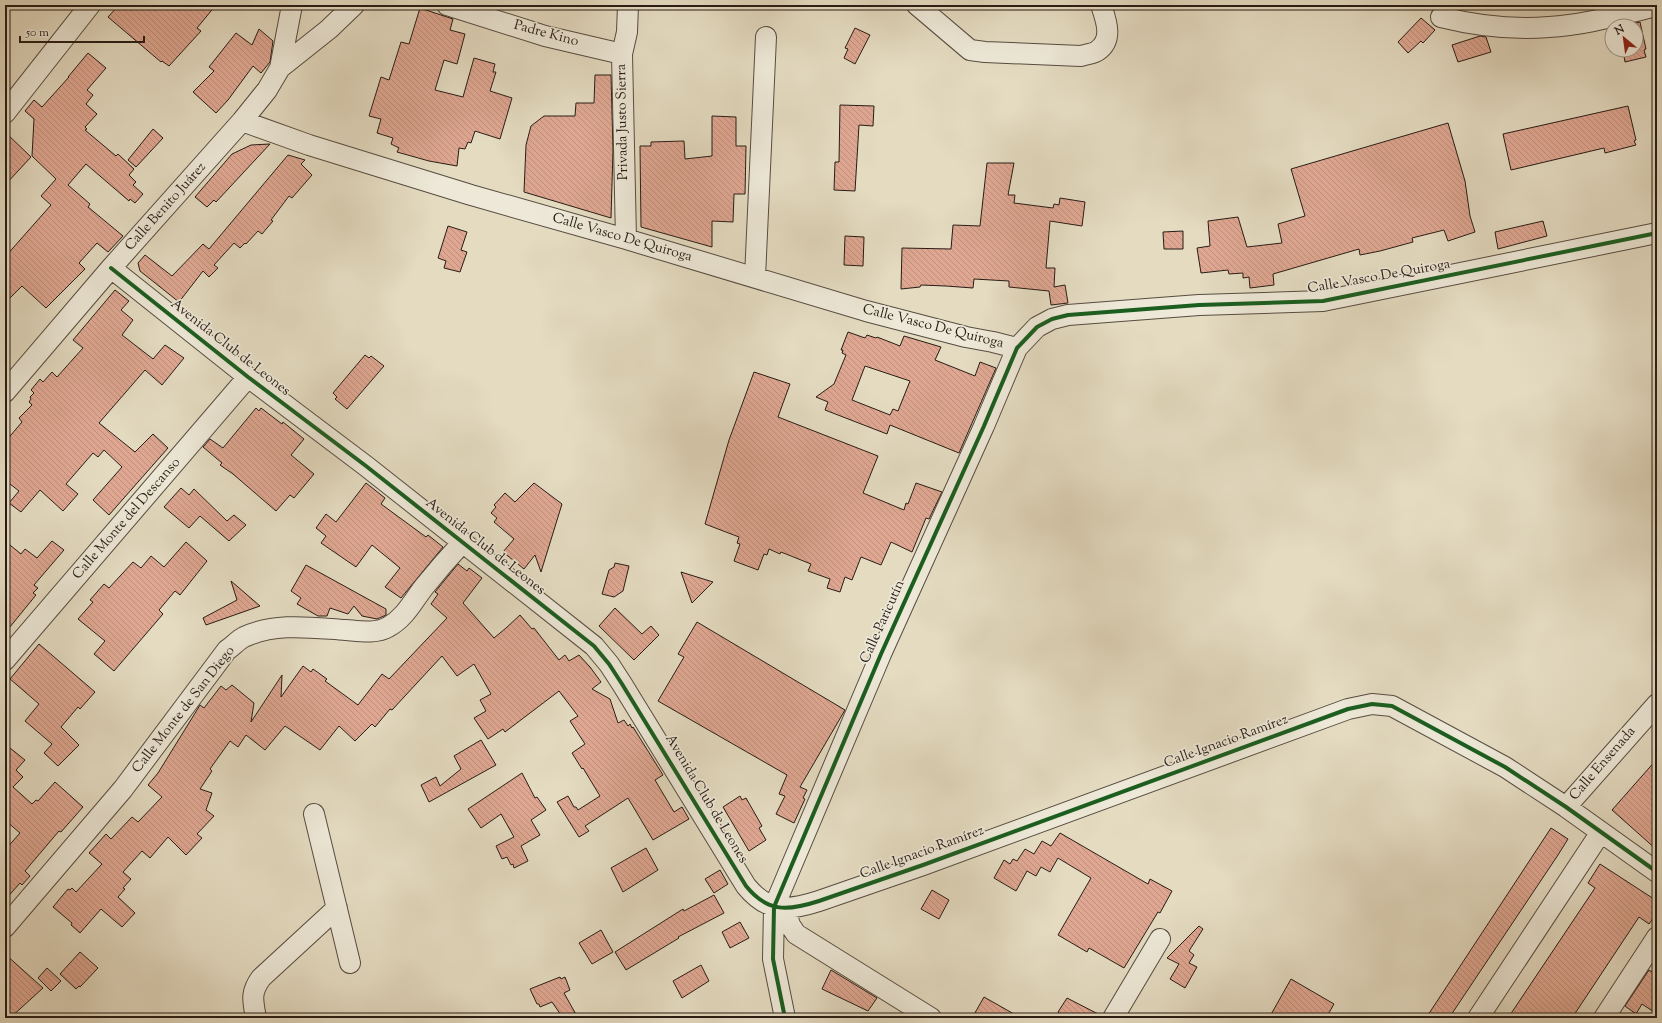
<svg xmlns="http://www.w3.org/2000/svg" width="1662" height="1023" font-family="'Sorts Mill Goudy',serif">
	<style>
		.building { fill: url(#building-back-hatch); stroke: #281c15; fill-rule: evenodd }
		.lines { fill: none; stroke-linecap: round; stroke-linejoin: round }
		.minor-casing { stroke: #574c40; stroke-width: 22 }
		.minor { stroke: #ede8d7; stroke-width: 20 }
		.cycleway-casing { stroke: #ede8d7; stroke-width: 6 }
		.cycleway { stroke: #1b5e20; stroke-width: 4 }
		.labels { text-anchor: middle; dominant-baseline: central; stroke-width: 3.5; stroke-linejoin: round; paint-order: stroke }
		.street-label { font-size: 14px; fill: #281c15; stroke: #ede8d7 }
	</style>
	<defs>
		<pattern id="building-back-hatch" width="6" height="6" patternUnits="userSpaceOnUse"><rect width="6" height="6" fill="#dfa792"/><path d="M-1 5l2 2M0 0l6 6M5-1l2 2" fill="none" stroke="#bf8f7d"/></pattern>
	</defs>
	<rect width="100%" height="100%" fill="#e4dbc1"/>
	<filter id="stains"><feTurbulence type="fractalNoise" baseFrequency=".005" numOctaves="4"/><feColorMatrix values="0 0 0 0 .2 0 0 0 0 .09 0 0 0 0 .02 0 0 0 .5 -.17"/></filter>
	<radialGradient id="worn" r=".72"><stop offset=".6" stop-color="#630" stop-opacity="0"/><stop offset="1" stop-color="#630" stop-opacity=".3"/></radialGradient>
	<!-- building -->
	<path class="building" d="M 119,5 L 216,5 L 197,28 L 201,31 L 169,66 L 162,61 L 161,62 L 108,17 Z
		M 420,8 L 453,19 L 450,30 L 465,34 L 457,64 L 444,60 L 435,90 L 463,97 L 474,58 L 495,64 L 493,72 L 496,72 L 490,91 L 512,98 L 500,139 L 475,131 L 471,143 L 468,142 L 465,149 L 459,148 L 457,166 L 429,161 L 397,152 L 399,148 L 391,144 L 393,138 L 377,133 L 381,119 L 369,116 L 381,77 L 389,80 L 401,42 L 409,44 Z
		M 1421,18 L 1435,30 L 1423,43 L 1421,41 L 1408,53 L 1398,42 Z
		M 1640,22 L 1646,49 L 1644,50 L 1646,57 L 1625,62 L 1623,50 L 1636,50 L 1636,26 L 1623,26 Z
		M 855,28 L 870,35 L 855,64 L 844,58 L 848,49 L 845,48 Z
		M 259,29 L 273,41 L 270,62 L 261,73 L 253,66 L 228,100 L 216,113 L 193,92 L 214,71 L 209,67 L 236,33 L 252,45 Z
		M 1480,36 L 1486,37 L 1491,52 L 1458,62 L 1452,45 Z
		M 88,53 L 106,68 L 87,90 L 93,95 L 86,104 L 97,114 L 85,127 L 87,129 L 85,130 L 116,156 L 118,154 L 134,169 L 129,175 L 136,182 L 133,185 L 143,194 L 135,203 L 130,199 L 129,201 L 86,164 L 68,185 L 90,204 L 88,207 L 123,236 L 108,252 L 97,243 L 79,263 L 85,269 L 46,308 L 22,286 L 5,303 L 5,257 L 51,205 L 41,196 L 56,179 L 32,156 L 34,119 L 25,111 L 34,100 L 42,107 L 69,77 L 68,77 Z
		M 595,75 L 611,75 L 613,150 L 611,218 L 524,192 L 526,145 L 531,126 L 544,116 L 575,116 L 576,103 L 594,103 Z
		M 840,105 L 874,106 L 873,126 L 859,125 L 855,191 L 834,190 L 835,162 L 839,162 Z
		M 1628,106 L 1636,140 L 1634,141 L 1636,145 L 1605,153 L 1604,148 L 1511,170 L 1503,134 Z
		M 712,116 L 736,117 L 736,146 L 746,146 L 745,194 L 734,194 L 733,222 L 712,221 L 712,247 L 641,227 L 640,146 L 651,146 L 651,142 L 684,141 L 685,159 L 712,156 Z
		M 1448,123 L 1465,181 L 1470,216 L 1475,232 L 1448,241 L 1444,230 L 1412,238 L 1413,242 L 1380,251 L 1360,255 L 1359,249 L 1273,274 L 1274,285 L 1250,288 L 1249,277 L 1243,278 L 1243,273 L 1229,274 L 1228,270 L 1201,273 L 1197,248 L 1210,246 L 1208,221 L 1238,217 L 1247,247 L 1282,243 L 1278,224 L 1305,216 L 1291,169 Z
		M 153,129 L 163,138 L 136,167 L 128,160 Z
		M 5,132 L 31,157 L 5,185 Z
		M 270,144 L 216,202 L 214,200 L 207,207 L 195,197 L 232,154 L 251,145 Z
		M 288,155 L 305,160 L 301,164 L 312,175 L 292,198 L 289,196 L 271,220 L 273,221 L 262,234 L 258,231 L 246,244 L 245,243 L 240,248 L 234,243 L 214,265 L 218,268 L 209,277 L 203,271 L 179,302 L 140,271 L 138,263 L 145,255 L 172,276 L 203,244 L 209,249 Z
		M 987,163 L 1014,163 L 1008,195 L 1015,195 L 1014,203 L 1053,208 L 1054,204 L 1059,205 L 1060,198 L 1085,202 L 1082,226 L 1050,221 L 1046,268 L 1055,268 L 1054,287 L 1065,285 L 1068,303 L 1051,305 L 1049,291 L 1009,287 L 1009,281 L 974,279 L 973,288 L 946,286 L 921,285 L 920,287 L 901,289 L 902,248 L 951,249 L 953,225 L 980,226 Z
		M 1543,221 L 1547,236 L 1498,249 L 1495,232 Z
		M 448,226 L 467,232 L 461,250 L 467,252 L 460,272 L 444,268 L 446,261 L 438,258 Z
		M 1183,231 L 1183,249 L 1164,249 L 1163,232 Z
		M 845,236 L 864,237 L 863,266 L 844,265 Z
		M 115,290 L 129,301 L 121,310 L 133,320 L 122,335 L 153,359 L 165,345 L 184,358 L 162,385 L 145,370 L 99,423 L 135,452 L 153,434 L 168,448 L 109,515 L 93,500 L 122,467 L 104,450 L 98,457 L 93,453 L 66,484 L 78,494 L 63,511 L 40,490 L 21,512 L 9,503 L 19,491 L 5,480 L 5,442 L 22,422 L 19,418 L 32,405 L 29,402 L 31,399 L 30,397 L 34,393 L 31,390 L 40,379 L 43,382 L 52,372 L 57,377 L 83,348 L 73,340 Z
		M 848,332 L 865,338 L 867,335 L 876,338 L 877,337 L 900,346 L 904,336 L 941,347 L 935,360 L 975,376 L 980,362 L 996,368 L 959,453 L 890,425 L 887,434 L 825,410 L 828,402 L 816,397 L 834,384 L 846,355 L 842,353 L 843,350 L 841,350 ZM 865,366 L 910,381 L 898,411 L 893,409 L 890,415 L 852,400 Z
		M 365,355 L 369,358 L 371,356 L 384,366 L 347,409 L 335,399 L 337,397 L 333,393 Z
		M 754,372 L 790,384 L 778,417 L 878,456 L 863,493 L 904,510 L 906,503 L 908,504 L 916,483 L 942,492 L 929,519 L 926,518 L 912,552 L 891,542 L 881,565 L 861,557 L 852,580 L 845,577 L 840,592 L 827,588 L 830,579 L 808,571 L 811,564 L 781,552 L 780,554 L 769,549 L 767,555 L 764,554 L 758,570 L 734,561 L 740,544 L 737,543 L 739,537 L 705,524 L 729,440 Z
		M 256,408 L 259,411 L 261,408 L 282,424 L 283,422 L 304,439 L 291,455 L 314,474 L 294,498 L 290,495 L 276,511 L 233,474 L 220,465 L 222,463 L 203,447 L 210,439 L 223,448 Z
		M 366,483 L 385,498 L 381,504 L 426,537 L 428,535 L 443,547 L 401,598 L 385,587 L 400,568 L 372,545 L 356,567 L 321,543 L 326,536 L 316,528 L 326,514 L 336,522 Z
		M 534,483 L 562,504 L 541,572 L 535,555 L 524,569 L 503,552 L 514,539 L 494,522 L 497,518 L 491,513 L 496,507 L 494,505 L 505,493 L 515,502 Z
		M 181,488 L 189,495 L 194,489 L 227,521 L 234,515 L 246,525 L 229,541 L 200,516 L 189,528 L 164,507 Z
		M 5,541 L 21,554 L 25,549 L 37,558 L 52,541 L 64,550 L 34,585 L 38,588 L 33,593 L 36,595 L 5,633 Z
		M 186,542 L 207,561 L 180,595 L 175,591 L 159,610 L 163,614 L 114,671 L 94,654 L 105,641 L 78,619 L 93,602 L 90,600 L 104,584 L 109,588 L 133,562 L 141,568 L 151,556 L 164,567 Z
		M 615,563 L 629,566 L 623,591 L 614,597 L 602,594 L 609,570 L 614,567 Z
		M 458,564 L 467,571 L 469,568 L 482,578 L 463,603 L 494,638 L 506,628 L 520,615 L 532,629 L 534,628 L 559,660 L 565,655 L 569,661 L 579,655 L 590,667 L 601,682 L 592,689 L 610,699 L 618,723 L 624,720 L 628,726 L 630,724 L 632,728 L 633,727 L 663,775 L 655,780 L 674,812 L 682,807 L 689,819 L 653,840 L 628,798 L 585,826 L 589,831 L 579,837 L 557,802 L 568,796 L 574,807 L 576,807 L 578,810 L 600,796 L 583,768 L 582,769 L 572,753 L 585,744 L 570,721 L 578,716 L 559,691 L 505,732 L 503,729 L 488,739 L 474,718 L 486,711 L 480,700 L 491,694 L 474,664 L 457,676 L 442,656 L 392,710 L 390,709 L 375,727 L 372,724 L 355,741 L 339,726 L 320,750 L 285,726 L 265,750 L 246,735 L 238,747 L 230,741 L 210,769 L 212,771 L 200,789 L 212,793 L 206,810 L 214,816 L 197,834 L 202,838 L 186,855 L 168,837 L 150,858 L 142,851 L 123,872 L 131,879 L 123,888 L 125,889 L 118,897 L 135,913 L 122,927 L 101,909 L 80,933 L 71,925 L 72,923 L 53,907 L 68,889 L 70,890 L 72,888 L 76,892 L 102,864 L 89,853 L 106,834 L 111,839 L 132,817 L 138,822 L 162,797 L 148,785 L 158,773 L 197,710 L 200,705 L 204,708 L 221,686 L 226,690 L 232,685 L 254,703 L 251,722 L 282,675 L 281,697 L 303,666 L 311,672 L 313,669 L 327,679 L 325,681 L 358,705 L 382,674 L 389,679 L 447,618 L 431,604 L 438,594 L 435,592 Z
		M 306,565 L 386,609 L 386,615 L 377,619 L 362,616 L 354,606 L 348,614 L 330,608 L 327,616 L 318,616 L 297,604 L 301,598 L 291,591 Z
		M 681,572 L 713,582 L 692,603 Z
		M 231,581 L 260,606 L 206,625 L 203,618 L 237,600 Z
		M 615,608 L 642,634 L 651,626 L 659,635 L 634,660 L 599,626 Z
		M 697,622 L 845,710 L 800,787 L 807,790 L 803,798 L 805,799 L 794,823 L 776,814 L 785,796 L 779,794 L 787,775 L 658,701 L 684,657 L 678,654 Z
		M 39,644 L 95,692 L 80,709 L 78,707 L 61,727 L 79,745 L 58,766 L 44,753 L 52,744 L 25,721 L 39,704 L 10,679 Z
		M 481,740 L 496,765 L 429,802 L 421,785 L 436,777 L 440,786 L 461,769 L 454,756 Z
		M 5,744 L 25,760 L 16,770 L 23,777 L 13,787 L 32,804 L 36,800 L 38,801 L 55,782 L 83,807 L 61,832 L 59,831 L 25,871 L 30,876 L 22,885 L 20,883 L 5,900 L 5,850 L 20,833 L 5,820 Z
		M 1657,759 L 1657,850 L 1612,810 Z
		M 522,773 L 535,798 L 537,797 L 546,810 L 531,820 L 540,835 L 521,846 L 528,861 L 514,868 L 513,864 L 511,865 L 507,857 L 502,859 L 496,846 L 514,837 L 501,814 L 481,828 L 468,809 Z
		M 740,796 L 742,800 L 746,798 L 762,826 L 759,828 L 766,840 L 749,851 L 723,807 Z
		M 1551,828 L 1568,839 L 1558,855 L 1449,1018 L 1426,1018 Z
		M 1060,833 L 1148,884 L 1150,879 L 1172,891 L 1160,913 L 1158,912 L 1124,968 L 1089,948 L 1087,952 L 1058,935 L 1091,878 L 1058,858 L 1050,872 L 1041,867 L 1036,876 L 1027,871 L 1016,891 L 994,878 L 1004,860 L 1010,864 L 1013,859 L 1017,861 L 1025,849 L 1034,854 L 1042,841 L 1051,846 Z
		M 646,848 L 658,870 L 623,892 L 611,868 Z
		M 1600,864 L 1657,901 L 1657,913 L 1649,924 L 1639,917 L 1572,1018 L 1508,1018 L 1595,888 L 1588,883 Z
		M 720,870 L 728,884 L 714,893 L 705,879 Z
		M 932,890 L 949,900 L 939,919 L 921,909 Z
		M 714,895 L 724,913 L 678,937 L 679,938 L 626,970 L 615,952 L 683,909 L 684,911 Z
		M 740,922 L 749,938 L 730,948 L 722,932 Z
		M 1199,926 L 1203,929 L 1189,951 L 1194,955 L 1189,963 L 1197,967 L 1185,988 L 1170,979 L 1179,964 L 1167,958 Z
		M 601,930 L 613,952 L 592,964 L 579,943 Z
		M 80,952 L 98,968 L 80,987 L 79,986 L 76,989 L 60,974 Z
		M 5,954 L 43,988 L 10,1018 L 5,1018 Z
		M 701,965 L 709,981 L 682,998 L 673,981 Z
		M 47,968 L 61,981 L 51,991 L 38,978 Z
		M 831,970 L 877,998 L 868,1011 L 822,989 Z
		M 1649,970 L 1657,975 L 1657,1014 L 1642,1004 L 1636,1014 L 1625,1006 Z
		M 560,977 L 561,979 L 565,977 L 570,990 L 564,993 L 578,1018 L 563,1018 L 552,1002 L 540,1007 L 539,1004 L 537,1004 L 530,989 Z
		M 1291,979 L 1334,1004 L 1326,1018 L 1269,1018 Z
		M 984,997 L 1021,1018 L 972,1018 Z
		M 1067,998 L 1102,1016 L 1102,1018 L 1056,1018 L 1059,1013 L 1058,1012 Z"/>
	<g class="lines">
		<defs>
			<path id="minor" d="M 447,5 L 545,36 L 622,54
				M 917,5 L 970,50 L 985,52 L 1081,56 C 1086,54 1093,54 1097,51 C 1114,40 1106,20 1101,5
				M 1441,17 C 1477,26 1512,30 1549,27 C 1586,25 1622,14 1657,6
				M 280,68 L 329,29 L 354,5
				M 5,113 L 90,5
				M 242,121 L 309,145 L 471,195 L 626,239 L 866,311 L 966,337 L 993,342 L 1017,348
				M 626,239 L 622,54 L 627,32 L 628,5
				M 111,268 L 248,377 L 366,466 L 594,646 L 609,664 L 622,684 L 746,886 C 768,913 788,911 819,901 L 923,865 L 1348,709 L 1372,704 L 1392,706 L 1505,767 L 1566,807 L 1657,872
				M 755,277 L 766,37
				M 5,392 L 111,268 L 242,121 L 267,90 L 280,68 L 292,5
				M 5,660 L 248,377
				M 1566,807 L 1657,704
				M 314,814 L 350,963
				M 785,909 L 790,925 L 796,934 L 931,1018
				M 5,927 L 123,789 L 227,650 C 233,646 238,640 244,637 C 276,622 313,628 346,630 C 359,631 376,634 388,627 C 405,618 413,601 424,587 C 436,572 449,557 462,543
				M 256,1018 C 253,1001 250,993 261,978 L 337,908
				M 785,1018 L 773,959 L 774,907 L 881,654 L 984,426 L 1017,348 L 1037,327 L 1052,319 L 1068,315 L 1199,305 L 1323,301 L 1657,233
				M 1113,1018 L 1160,939
				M 1478,1018 L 1601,832
				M 1604,1018 L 1657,937"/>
		</defs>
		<!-- minor casing -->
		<use href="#minor" class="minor-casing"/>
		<!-- minor -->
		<use href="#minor" class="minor"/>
		<defs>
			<path id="cycleway" d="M 111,268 L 248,377 L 366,466 L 594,646 L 609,664 L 622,684 L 746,886 C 768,913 788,911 819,901 L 923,865 L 1348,709 L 1372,704 L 1392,706 L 1505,767 L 1566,807 L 1657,872
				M 785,1018 L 773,959 L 774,907 L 881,654 L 984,426 L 1017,348 L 1037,327 L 1052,319 L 1068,315 L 1199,305 L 1323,301 L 1657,233"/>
		</defs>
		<!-- cycleway casing -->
		<use href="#cycleway" class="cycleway-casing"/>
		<!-- cycleway -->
		<use href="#cycleway" class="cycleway"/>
	</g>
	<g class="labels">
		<!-- street labels -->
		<g class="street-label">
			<text transform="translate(546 34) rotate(15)">Padre Kino</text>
			<text transform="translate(623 122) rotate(-91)">Privada Justo Sierra</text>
			<text transform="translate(166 207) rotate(-48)">Calle Benito Juárez</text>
			<text transform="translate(622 238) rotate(16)">Calle Vasco De Quiroga</text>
			<text transform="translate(1379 277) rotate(-10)">Calle Vasco De Quiroga</text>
			<text transform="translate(933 327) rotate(14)">Calle Vasco De Quiroga</text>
			<text transform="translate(230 348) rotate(38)">Avenida Club de Leones</text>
			<text transform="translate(127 519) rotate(-49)">Calle Monte del Descanso</text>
			<text transform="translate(485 547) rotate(38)">Avenida Club de Leones</text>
			<text transform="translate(883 622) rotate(-66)">Calle Paricutín</text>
			<text transform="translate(184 710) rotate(-52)">Calle Monte de San Diego</text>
			<text transform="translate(1226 742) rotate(-20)">Calle Ignacio Ramírez</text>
			<text transform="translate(1603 764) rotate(-49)">Calle Ensenada</text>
			<text transform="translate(706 799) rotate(59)">Avenida Club de Leones</text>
			<text transform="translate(922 853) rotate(-20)">Calle Ignacio Ramírez</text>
		</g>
	</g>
	<!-- margin -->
	<rect width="1662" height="1023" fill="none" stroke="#e4dbc1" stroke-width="20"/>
	<rect x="6" y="6" width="1650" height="1011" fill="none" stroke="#281c15" stroke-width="2"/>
	<rect x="10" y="10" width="1642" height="1003" fill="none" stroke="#281c15"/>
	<!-- north arrow -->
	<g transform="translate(1624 38) rotate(331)"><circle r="19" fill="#ede8d7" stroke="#9e9689"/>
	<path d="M0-3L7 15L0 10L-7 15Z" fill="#8f2418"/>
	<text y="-6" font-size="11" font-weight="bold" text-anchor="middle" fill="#281c15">N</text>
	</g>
	<!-- scale -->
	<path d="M20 36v6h124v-6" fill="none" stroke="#281c15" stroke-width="2"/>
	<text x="26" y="36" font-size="12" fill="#281c15" stroke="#ede8d7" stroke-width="3" paint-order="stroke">50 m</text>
	<rect width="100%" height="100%" filter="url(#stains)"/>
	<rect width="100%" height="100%" fill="url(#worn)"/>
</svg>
